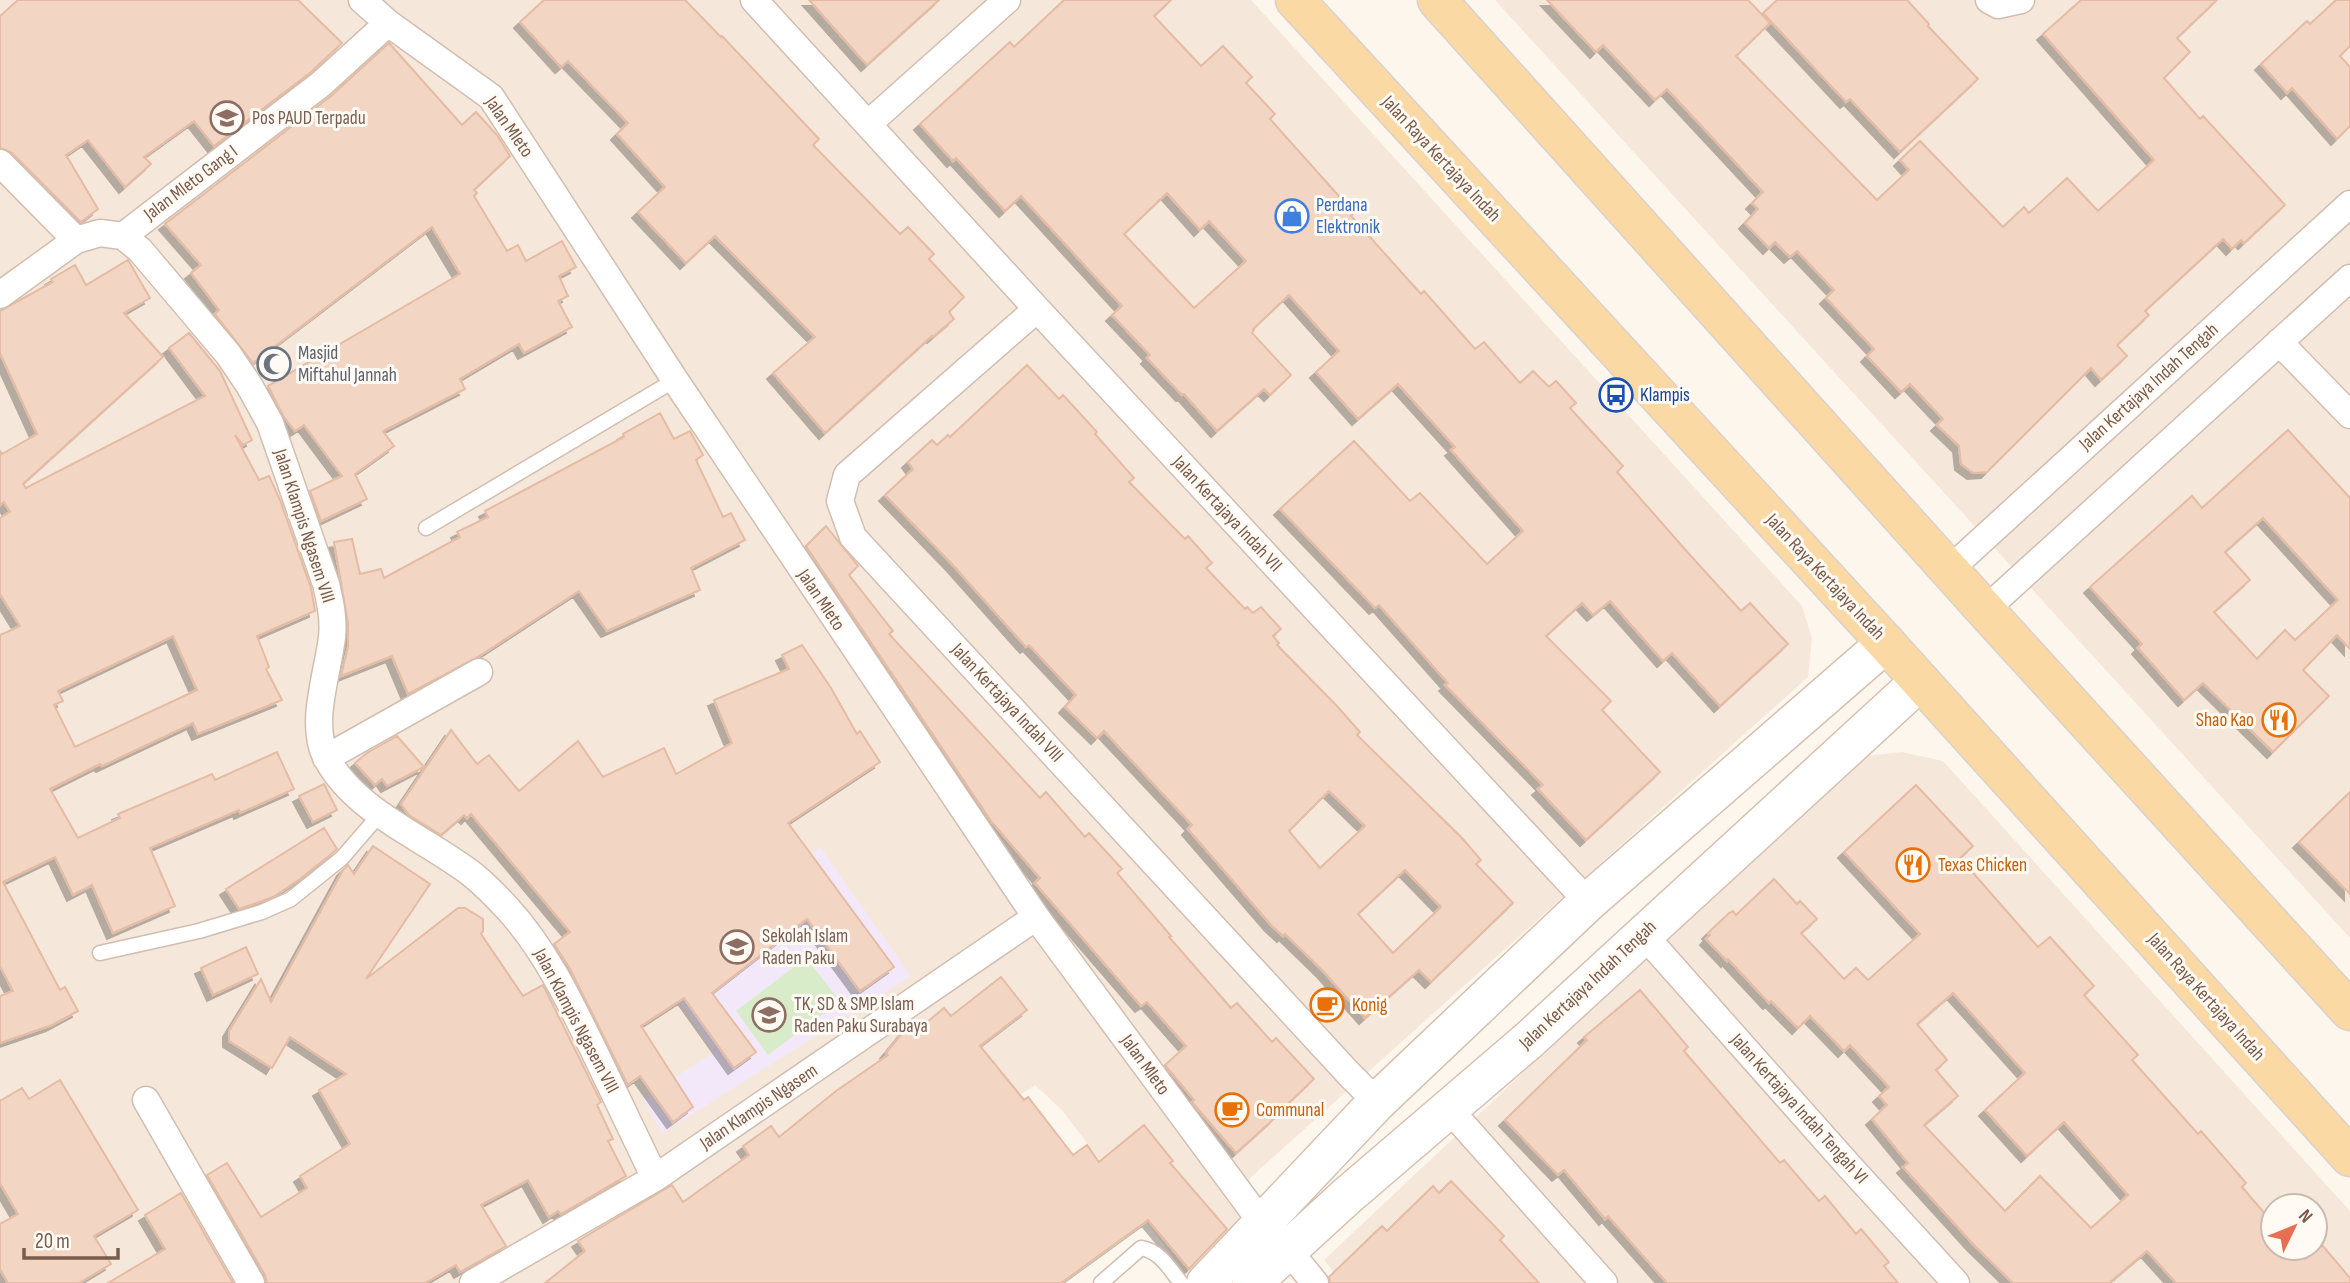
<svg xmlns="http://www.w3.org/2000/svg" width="2350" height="1283" font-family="'Sofia Sans Condensed',sans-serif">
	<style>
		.residential { fill: #f5e8da; fill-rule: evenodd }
		.education { fill: #f3e8fa }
		.green { fill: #d8ecc9 }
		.building { fill: #f3d5c3; stroke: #e6bba3; stroke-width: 2; fill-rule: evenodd; filter: url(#shadow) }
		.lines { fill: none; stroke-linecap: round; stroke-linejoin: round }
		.lane-casing { stroke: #d1beb0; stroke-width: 17 }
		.street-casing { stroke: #d1beb0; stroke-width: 29 }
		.secondary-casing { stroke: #d6c0b0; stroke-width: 41 }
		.primary-casing { stroke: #dad1cd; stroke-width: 41 }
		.lane { stroke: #fff; stroke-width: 14 }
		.street { stroke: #fff; stroke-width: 26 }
		.secondary { stroke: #fff; stroke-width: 38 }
		.primary { stroke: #fbd9a5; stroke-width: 38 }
		.labels { text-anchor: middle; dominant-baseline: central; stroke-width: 6; stroke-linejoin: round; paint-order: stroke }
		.education-label { font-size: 19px; fill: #785e54; stroke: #fffaf3; text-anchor: start }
		.street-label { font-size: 19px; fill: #7a5c4d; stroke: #fffaf3 }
		.shop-label { font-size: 19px; fill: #366cbe; stroke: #fffaf3; text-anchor: start }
		.worship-label { font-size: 19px; fill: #5b616d; stroke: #fffaf3; text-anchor: start }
		.transit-label { font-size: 19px; fill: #164399; stroke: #fffaf3; text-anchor: start }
		.food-label { font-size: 19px; fill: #c56008; stroke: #fffaf3; text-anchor: start }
	</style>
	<defs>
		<filter id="shadow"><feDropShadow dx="-6" dy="6" stdDeviation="0" flood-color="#0004"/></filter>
	</defs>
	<rect width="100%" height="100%" fill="#fdf6ec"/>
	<!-- residential -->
	<path class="residential" d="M 0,0 L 1251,0 L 1802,606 L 1812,638 L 1808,677 L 1250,1178 L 1237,1232 L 1190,1280 L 1062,1110 L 1035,1085 L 740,1283 L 0,1283 Z
		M 1495,0 L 2350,0 L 2350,938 Z
		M 1902,752 L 1943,761 L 2350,1211 L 2350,1283 L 1342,1283 L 1324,1260 L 1858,757 ZM 2273,1206 L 2315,1206 L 2315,1248 L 2273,1248 Z"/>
	<!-- education -->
	<path class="education" d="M 820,847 L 911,976 L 662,1133 L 643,1098 L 713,1053 L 661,972 Z"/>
	<!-- green -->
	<path class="green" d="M 806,958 L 840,1001 L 768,1055 L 736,1011 Z"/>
	<!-- building -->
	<path class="building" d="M 18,0 L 298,0 L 342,43 L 311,72 L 214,146 L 194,121 L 144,157 L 151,164 L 125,187 L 88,140 L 66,155 L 98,209 L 81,222 L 11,152 L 0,148 L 0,16 Z
		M 544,0 L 685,0 L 721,37 L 722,36 L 819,139 L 813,145 L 900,234 L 908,227 L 934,254 L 929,259 L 964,297 L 949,312 L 954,319 L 933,337 L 932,336 L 825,433 L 773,373 L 815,337 L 715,236 L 686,263 L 638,212 L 665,187 L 617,134 L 628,123 L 568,61 L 561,67 L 520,22 Z
		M 809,0 L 939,0 L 867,65 Z
		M 1064,0 L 1171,0 L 1154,16 L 1201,66 L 1223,46 L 1252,77 L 1246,83 L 1275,114 L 1270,119 L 1354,213 L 1351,216 L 1421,294 L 1424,291 L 1475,349 L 1484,342 L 1520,383 L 1533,371 L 1549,387 L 1556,381 L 1576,403 L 1570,408 L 1623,466 L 1617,472 L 1690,555 L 1741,611 L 1750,603 L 1788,644 L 1720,706 L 1672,653 L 1663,661 L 1610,601 L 1593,615 L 1582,603 L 1546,636 L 1611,701 L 1602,710 L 1660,772 L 1586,840 L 1538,789 L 1543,785 L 1445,685 L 1448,683 L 1379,605 L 1375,608 L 1280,509 L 1354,441 L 1410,501 L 1420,493 L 1487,564 L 1523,531 L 1451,450 L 1455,447 L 1398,384 L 1358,419 L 1316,372 L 1339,351 L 1289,295 L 1253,329 L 1254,330 L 1252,333 L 1291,375 L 1270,395 L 1264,389 L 1217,431 L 1184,394 L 1182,395 L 1147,358 L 1150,355 L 1112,315 L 1122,306 L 1021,196 L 1005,211 L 956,158 L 953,161 L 920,124 L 1010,42 L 1014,47 ZM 1167,193 L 1200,230 L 1209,221 L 1246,261 L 1194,308 L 1124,234 Z
		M 1547,0 L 1748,0 L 1770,23 L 1736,56 L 1877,200 L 1909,170 L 1900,160 L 1920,141 L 2003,227 L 2024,207 L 2029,213 L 2067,178 L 2098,211 L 2154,160 L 2043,34 L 2081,0 L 2217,0 L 2177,38 L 2190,52 L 2164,78 L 2200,119 L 2203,116 L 2285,205 L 2244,243 L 2241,240 L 2232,249 L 2223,239 L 2145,311 L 2149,315 L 2117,345 L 2127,356 L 2101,380 L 2091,368 L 1987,472 L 1973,473 L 1961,464 L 1959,446 L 1937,425 L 1943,419 L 1910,384 L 1901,392 L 1867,356 L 1874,349 L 1826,298 L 1834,290 L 1797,251 L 1790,257 L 1775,242 L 1769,248 L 1745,223 L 1758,209 L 1752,203 L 1763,192 L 1667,89 L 1655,100 L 1603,45 L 1596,52 Z
		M 1777,0 L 1907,0 L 1929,24 L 1928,26 L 1978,79 L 1900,152 L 1850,99 L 1846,102 L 1763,13 Z
		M 2336,0 L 2350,0 L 2350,46 L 2340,56 L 2350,67 L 2350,126 L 2337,139 L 2292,88 L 2287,93 L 2261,64 L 2307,21 L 2310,24 Z
		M 389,43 L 462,125 L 476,112 L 497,135 L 510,156 L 474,190 L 477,193 L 474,196 L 507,251 L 518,245 L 526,261 L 562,241 L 576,267 L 559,276 L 568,296 L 558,301 L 572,327 L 524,353 L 519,344 L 460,379 L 465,389 L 383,431 L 394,446 L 355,474 L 367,499 L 321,521 L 310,491 L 342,476 L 304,425 L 295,431 L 284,417 L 268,386 L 460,274 L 432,227 L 253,363 L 215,314 L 219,310 L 191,273 L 201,265 L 165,224 L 331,96 Z
		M 128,260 L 150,298 L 124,313 L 163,357 L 23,484 L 26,488 L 205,396 L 169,348 L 189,333 L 220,371 L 252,440 L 243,445 L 235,435 L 259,480 L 269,476 L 280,500 L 311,588 L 315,611 L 257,636 L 269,667 L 266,669 L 282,700 L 198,734 L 193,723 L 102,766 L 100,764 L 50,789 L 78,838 L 120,818 L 118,814 L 212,774 L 215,780 L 277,752 L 294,789 L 240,813 L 239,810 L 150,848 L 175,906 L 113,933 L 92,885 L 73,895 L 55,857 L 3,882 L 60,990 L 65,987 L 78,1011 L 52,1025 L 0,1043 L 0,996 L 13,991 L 0,966 L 0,635 L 20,626 L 0,594 L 0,518 L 10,512 L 4,502 L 0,505 L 0,451 L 2,454 L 37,434 L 0,353 L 0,311 L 53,282 L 51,279 L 75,265 L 86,285 ZM 173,636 L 197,690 L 75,747 L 54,705 L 63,701 L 58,691 Z
		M 1027,365 L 1059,399 L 1063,395 L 1097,432 L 1095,434 L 1134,478 L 1129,482 L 1185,539 L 1188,536 L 1212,563 L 1206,568 L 1245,609 L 1247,607 L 1253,613 L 1261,607 L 1281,629 L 1273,636 L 1279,643 L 1277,645 L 1336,705 L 1360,732 L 1357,735 L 1462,838 L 1481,860 L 1476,864 L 1513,903 L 1431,982 L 1419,970 L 1365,1018 L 1323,971 L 1285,934 L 1283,936 L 1271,925 L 1188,829 L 1192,825 L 1104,731 L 1097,738 L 1065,707 L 1076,695 L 1029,645 L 1026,647 L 952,564 L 885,495 L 913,469 L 908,462 L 932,440 L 937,445 L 948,435 L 950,437 ZM 1329,791 L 1365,826 L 1320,868 L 1289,831 ZM 1405,870 L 1441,907 L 1393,953 L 1358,914 Z
		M 660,413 L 674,439 L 690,431 L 703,455 L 696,460 L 723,517 L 731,513 L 745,540 L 691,568 L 700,590 L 607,631 L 579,591 L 478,657 L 408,694 L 392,656 L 341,676 L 348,647 L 348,623 L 334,542 L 352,539 L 360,574 L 381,569 L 384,578 L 460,537 L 457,532 L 488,517 L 485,511 L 624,437 L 623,434 Z
		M 2288,430 L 2350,498 L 2350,649 L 2337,635 L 2303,670 L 2329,696 L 2273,752 L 2203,683 L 2184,700 L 2138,648 L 2142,644 L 2090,587 L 2192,496 L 2202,508 ZM 2263,518 L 2338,600 L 2295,640 L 2285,630 L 2257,659 L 2214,612 L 2250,580 L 2225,552 Z
		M 826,526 L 858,566 L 849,575 L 893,631 L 889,634 L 1040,798 L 1046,792 L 1085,837 L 1089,833 L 1122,869 L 1117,873 L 1171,936 L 1169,937 L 1231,1008 L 1237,1003 L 1272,1042 L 1276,1038 L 1314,1079 L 1274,1117 L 1275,1118 L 1236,1153 L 1197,1108 L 1192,1102 L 1194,1100 L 1165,1065 L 1186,1046 L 1147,1002 L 1141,1006 L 1035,883 L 1040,878 L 991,821 L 806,546 Z
		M 802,645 L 831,688 L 857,734 L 860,731 L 880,762 L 788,823 L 894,967 L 860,991 L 807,919 L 712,993 L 756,1052 L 734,1068 L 684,998 L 641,1026 L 693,1107 L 673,1122 L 640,1076 L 628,1085 L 569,967 L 554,944 L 570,932 L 471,814 L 467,818 L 464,815 L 441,835 L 409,815 L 401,804 L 451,730 L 477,764 L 489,755 L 519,791 L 578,741 L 603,777 L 664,748 L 676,774 L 732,743 L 714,700 L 789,669 L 782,655 Z
		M 397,736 L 424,767 L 387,786 L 382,779 L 375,785 L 355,763 L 367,753 Z
		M 324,784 L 337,810 L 313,822 L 299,796 Z
		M 1916,785 L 1973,846 L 1960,858 L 2038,947 L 2050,937 L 2094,986 L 2084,995 L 2138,1055 L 2132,1060 L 2198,1134 L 2201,1131 L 2246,1183 L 2242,1187 L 2273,1223 L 2273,1248 L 2295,1248 L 2305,1259 L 2322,1245 L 2350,1278 L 2350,1283 L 2176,1283 L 2147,1251 L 2109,1283 L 2013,1283 L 1973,1244 L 1903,1167 L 1908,1163 L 1872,1119 L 1887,1105 L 1879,1096 L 1889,1087 L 1850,1045 L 1844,1051 L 1810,1016 L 1798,1028 L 1771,1001 L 1769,1003 L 1728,959 L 1727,961 L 1706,939 L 1710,935 L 1708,933 L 1729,913 L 1733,911 L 1736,915 L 1774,879 L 1797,904 L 1800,901 L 1817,919 L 1801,933 L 1844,979 L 1856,968 L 1868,980 L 1920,934 L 1844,852 ZM 1953,993 L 2025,1073 L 1985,1110 L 2027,1156 L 2064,1122 L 2128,1195 L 2091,1228 L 2040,1176 L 2005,1211 L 1924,1125 L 1958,1096 L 1936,1070 L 1947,1060 L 1917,1024 Z
		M 2350,792 L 2350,894 L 2299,842 Z
		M 324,828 L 337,849 L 335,851 L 300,879 L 273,897 L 239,909 L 226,889 Z
		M 373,846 L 430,884 L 366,979 L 458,908 L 465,908 L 483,919 L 483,931 L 481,934 L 523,996 L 543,985 L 601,1102 L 597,1105 L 613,1139 L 608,1141 L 626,1176 L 561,1214 L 558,1211 L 549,1217 L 528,1180 L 481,1205 L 506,1246 L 460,1272 L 456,1265 L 425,1283 L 267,1283 L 265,1275 L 207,1175 L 227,1163 L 261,1217 L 307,1188 L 300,1176 L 350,1144 L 319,1090 L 346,1074 L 290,1037 L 272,1068 L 229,1041 L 229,1031 L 261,979 L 271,1002 L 343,870 L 348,865 L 354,874 Z
		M 246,947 L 258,974 L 213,995 L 201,968 Z
		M 1001,977 L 1027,1010 L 980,1046 L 1024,1100 L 1028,1097 L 1073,1155 L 1087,1145 L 1099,1162 L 1144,1125 L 1173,1161 L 1170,1163 L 1227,1229 L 1189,1269 L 1148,1220 L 1061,1283 L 545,1283 L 585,1251 L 578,1241 L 672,1185 L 683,1202 L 749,1155 L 743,1146 L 771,1126 L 779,1137 L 836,1091 L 888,1055 L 886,1053 L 908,1026 L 915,1032 L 944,1008 L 951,1016 Z
		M 1640,990 L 1688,1047 L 1684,1051 L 1780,1163 L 1784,1160 L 1819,1201 L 1825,1196 L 1856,1234 L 1861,1229 L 1889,1262 L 1884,1266 L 1898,1283 L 1667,1283 L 1608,1216 L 1605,1219 L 1564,1170 L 1558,1175 L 1505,1120 L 1587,1040 L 1584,1037 Z
		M 60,1080 L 138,1210 L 94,1236 L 111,1264 L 79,1283 L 8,1283 L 0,1269 L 0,1224 L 18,1214 L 0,1183 L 0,1101 L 22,1088 L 29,1099 Z
		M 1451,1181 L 1504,1236 L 1500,1240 L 1539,1283 L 1330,1283 L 1329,1277 L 1382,1226 L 1387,1231 L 1433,1186 L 1439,1193 Z
		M 181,1193 L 233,1283 L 108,1283 L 165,1249 L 145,1215 Z"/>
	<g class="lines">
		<defs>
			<path id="lane" d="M 426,528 L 675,380
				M 100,953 L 199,931 L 262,912 L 291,899 L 342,858 L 380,814
				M 1101,1283 L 1141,1248 C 1160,1251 1169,1268 1181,1283"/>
			<path id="street" d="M 362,0 L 388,23 L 491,97 L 675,380 L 1036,917 L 1262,1223
				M 754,0 L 1037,309 L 1588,902
				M 1989,0 L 1998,5 L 2021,0
				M 868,124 L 1007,0
				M 0,163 L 76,240
				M 123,236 L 321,84 L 388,23
				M 0,295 L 76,240 L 100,233 L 123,236 L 140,250 L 228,354 L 249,385 L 270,423 L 326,584 C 330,601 334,619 332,637 C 328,673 309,723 326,757 C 354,812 426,838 473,875 C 485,885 497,897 508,909 C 546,951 570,1002 595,1053 C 615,1095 635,1136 655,1178
				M 1037,309 L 847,475 L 840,501 L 853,537 L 1349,1074 L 1377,1102
				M 2279,342 L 2350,415
				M 1949,570 L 2350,204
				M 1985,610 L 2350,278
				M 326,758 L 479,672
				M 1643,934 L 1849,1166 L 1956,1283
				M 146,1100 L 251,1283
				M 1449,1109 L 1604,1283
				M 1288,1250 L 1315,1283
				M 473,1283 L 655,1178 L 1036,917"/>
			<path id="secondary" d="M 1206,1283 L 1377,1102 L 1588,902 L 1886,643
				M 1252,1283 L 1347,1196 L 1529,1040 L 1919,682"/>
			<path id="primary" d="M 1295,0 L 1886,643 L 2350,1157
				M 1437,0 L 1985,610 L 2350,1011"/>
		</defs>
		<!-- lane casing -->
		<use href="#lane" class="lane-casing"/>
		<!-- street casing -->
		<use href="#street" class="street-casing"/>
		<!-- secondary casing -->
		<use href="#secondary" class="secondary-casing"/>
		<!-- primary casing -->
		<use href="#primary" class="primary-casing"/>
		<!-- lane -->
		<use href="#lane" class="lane"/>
		<!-- street -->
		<use href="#street" class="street"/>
		<!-- secondary -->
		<use href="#secondary" class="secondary"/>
		<!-- primary -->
		<use href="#primary" class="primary"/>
	</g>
	<!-- icons -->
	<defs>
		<symbol id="school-ring" viewBox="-11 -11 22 22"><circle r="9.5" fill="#fffaf3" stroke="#8d6e63" stroke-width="1.5"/><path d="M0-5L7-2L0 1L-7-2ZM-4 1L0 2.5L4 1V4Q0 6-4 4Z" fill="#8d6e63"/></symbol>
		<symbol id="shop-ring" viewBox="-11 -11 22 22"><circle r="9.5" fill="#fffaf3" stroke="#3f7fe0" stroke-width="1.5"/><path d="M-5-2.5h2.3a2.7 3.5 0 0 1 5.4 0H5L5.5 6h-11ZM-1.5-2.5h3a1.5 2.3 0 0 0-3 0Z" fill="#3f7fe0"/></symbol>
		<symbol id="mosque-ring" viewBox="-11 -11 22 22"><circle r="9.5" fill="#fffaf3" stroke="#6b7280" stroke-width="1.5"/><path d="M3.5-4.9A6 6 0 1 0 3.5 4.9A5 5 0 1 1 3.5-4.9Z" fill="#6b7280"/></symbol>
		<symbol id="bus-ring" viewBox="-11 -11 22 22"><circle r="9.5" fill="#fffaf3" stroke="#1a4fb4" stroke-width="1.5"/><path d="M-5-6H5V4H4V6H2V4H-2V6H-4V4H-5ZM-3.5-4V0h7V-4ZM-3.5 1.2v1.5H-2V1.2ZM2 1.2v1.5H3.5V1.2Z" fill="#1a4fb4"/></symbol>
		<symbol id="restaurant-ring" viewBox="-11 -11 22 22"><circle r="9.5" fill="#fffaf3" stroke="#e8710a" stroke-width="1.5"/><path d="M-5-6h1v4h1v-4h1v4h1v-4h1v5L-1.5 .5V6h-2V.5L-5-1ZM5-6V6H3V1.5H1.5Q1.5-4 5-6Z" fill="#e8710a"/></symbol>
		<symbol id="cafe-ring" viewBox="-11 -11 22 22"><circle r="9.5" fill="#fffaf3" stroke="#e8710a" stroke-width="1.5"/><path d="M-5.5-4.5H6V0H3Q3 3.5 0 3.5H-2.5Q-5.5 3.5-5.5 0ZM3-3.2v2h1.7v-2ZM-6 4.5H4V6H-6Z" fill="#e8710a"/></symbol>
	</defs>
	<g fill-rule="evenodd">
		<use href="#school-ring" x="208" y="99" width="38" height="38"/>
		<use href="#shop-ring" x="1273" y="197" width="38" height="38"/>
		<use href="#mosque-ring" x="255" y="345" width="38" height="38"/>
		<use href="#bus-ring" x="1597" y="376" width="38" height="38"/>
		<use href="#restaurant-ring" x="2260" y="701" width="38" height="38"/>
		<use href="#restaurant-ring" x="1894" y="846" width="38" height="38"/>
		<use href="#school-ring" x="718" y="928" width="38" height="38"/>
		<use href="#cafe-ring" x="1308" y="986" width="38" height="38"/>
		<use href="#school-ring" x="750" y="996" width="38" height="38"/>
		<use href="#cafe-ring" x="1213" y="1091" width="38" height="38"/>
	</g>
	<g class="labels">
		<!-- education labels -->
		<g class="education-label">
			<text x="252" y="118">Pos PAUD Terpadu</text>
			<text x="762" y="936">Sekolah Islam<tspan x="762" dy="22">Raden Paku</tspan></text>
			<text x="794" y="1004">TK, SD &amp; SMP Islam<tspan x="794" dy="22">Raden Paku Surabaya</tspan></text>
		</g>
		<!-- street labels -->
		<g class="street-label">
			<text transform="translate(509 127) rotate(55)">Jalan Mleto</text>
			<text transform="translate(1441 159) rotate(47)">Jalan Raya Kertajaya Indah</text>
			<text transform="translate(191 183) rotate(-37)">Jalan Mleto Gang I</text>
			<text transform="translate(2149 387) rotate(-42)">Jalan Kertajaya Indah Tengah</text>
			<text transform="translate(1227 514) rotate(47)">Jalan Kertajaya Indah VII</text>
			<text transform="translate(304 526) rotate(72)">Jalan Klampis Ngasem VIII</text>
			<text transform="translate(1825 577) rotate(47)">Jalan Raya Kertajaya Indah</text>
			<text transform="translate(821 600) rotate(56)">Jalan Mleto</text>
			<text transform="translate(1007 703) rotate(47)">Jalan Kertajaya Indah VIII</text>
			<text transform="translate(1588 985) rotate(-43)">Jalan Kertajaya Indah Tengah</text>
			<text transform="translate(2206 997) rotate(48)">Jalan Raya Kertajaya Indah</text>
			<text transform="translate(576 1021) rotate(62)">Jalan Klampis Ngasem VIII</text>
			<text transform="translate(1145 1065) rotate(54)">Jalan Mleto</text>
			<text transform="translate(759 1107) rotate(-34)">Jalan Klampis Ngasem</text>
			<text transform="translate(1799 1109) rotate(48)">Jalan Kertajaya Indah Tengah VI</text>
		</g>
		<!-- shop labels -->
		<g class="shop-label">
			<text x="1316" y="205">Perdana<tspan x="1316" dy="22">Elektronik</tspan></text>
		</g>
		<!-- worship labels -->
		<g class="worship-label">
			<text x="298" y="353">Masjid<tspan x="298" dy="22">Miftahul Jannah</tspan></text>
		</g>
		<!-- transit labels -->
		<g class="transit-label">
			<text x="1640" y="395">Klampis</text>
		</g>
		<!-- food labels -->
		<g class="food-label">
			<text x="2254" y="720" text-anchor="end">Shao Kao</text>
			<text x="1938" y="865">Texas Chicken</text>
			<text x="1352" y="1005">Konig</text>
			<text x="1256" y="1110">Communal</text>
		</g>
	</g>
	<!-- north arrow -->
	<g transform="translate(2294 1227) rotate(47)"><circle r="33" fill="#fffaf3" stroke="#cabbb1" stroke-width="2"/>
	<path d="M0-5L12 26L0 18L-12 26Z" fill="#e76f51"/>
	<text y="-10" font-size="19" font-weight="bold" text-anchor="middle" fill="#7a5c4d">N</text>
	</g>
	<!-- scale -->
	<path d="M24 1248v10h94v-10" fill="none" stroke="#7a5c4d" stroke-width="3.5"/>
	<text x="35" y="1248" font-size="21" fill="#7a5c4d" stroke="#fffaf3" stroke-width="5" paint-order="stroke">20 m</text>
</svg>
